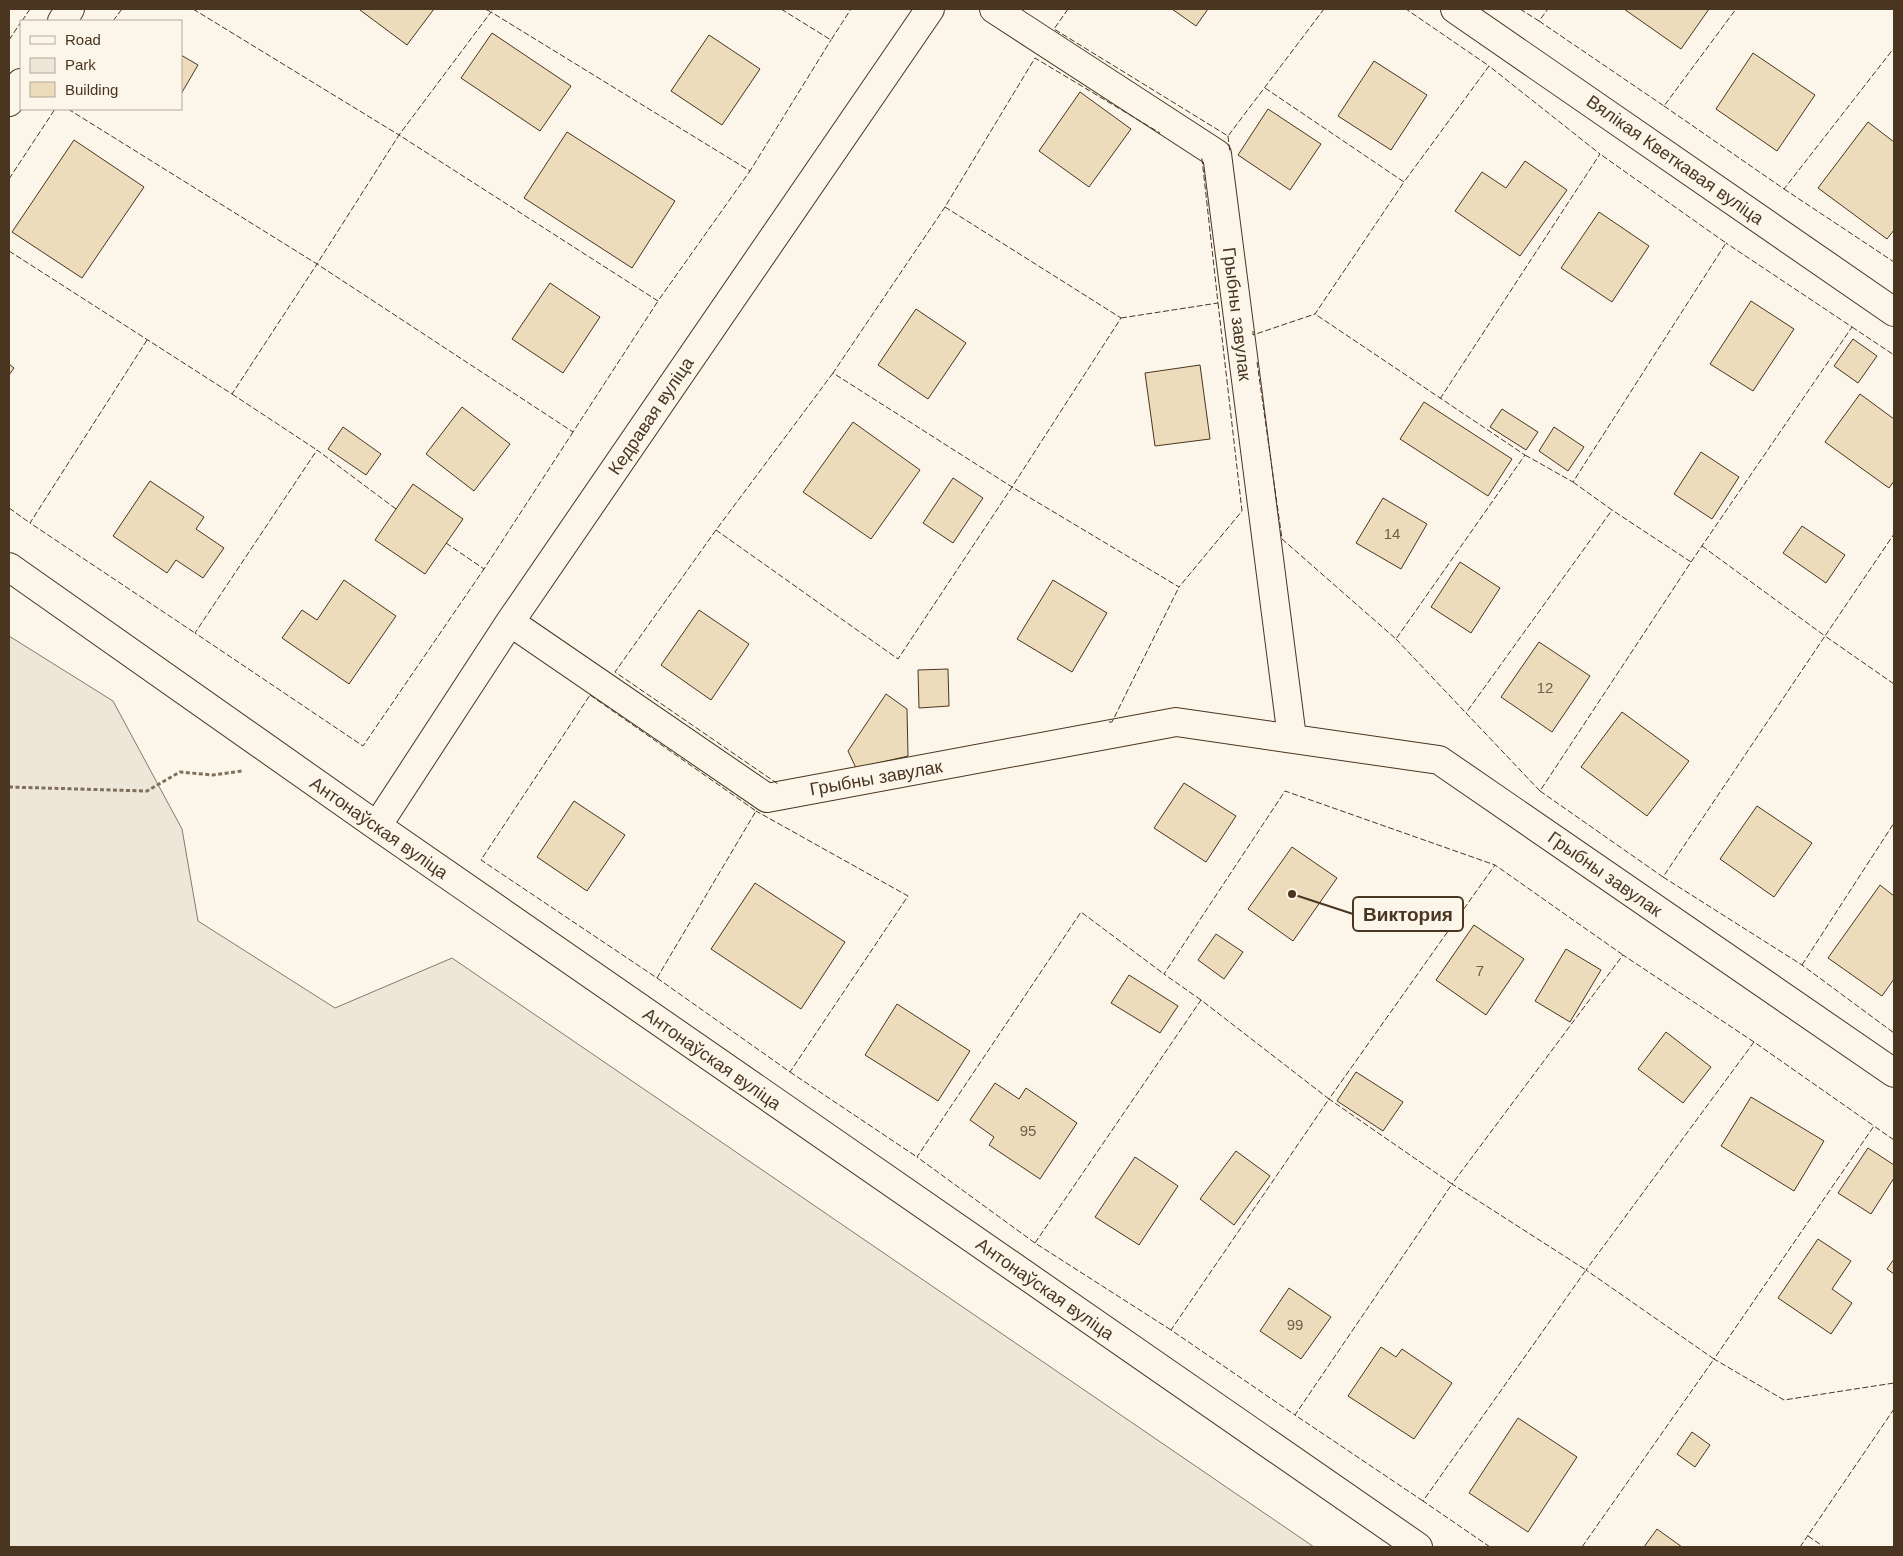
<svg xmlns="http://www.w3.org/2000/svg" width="1903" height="1556" font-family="Helvetica,sans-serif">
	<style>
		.green { fill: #ede6d9; stroke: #887966 }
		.building { fill: #ecdcbc; stroke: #4a3520 }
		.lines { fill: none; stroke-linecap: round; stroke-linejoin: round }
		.minor-casing { stroke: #4a3520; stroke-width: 30 }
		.path { stroke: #7f6f5c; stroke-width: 3; stroke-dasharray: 4 2.5; stroke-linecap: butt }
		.minor { stroke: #fbf6e9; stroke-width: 28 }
		.fence { stroke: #4a3520; stroke-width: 1; stroke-dasharray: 6 2.5; stroke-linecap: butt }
		.labels { text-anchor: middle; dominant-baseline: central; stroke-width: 4; stroke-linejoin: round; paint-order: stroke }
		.number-label { font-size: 15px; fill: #725f47 }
		.street-label { font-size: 18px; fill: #4a3520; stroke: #fbf6e9 }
		.leader { fill: none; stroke: #4a3520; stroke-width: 2 }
		.callout-dot { fill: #4a3520; stroke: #fbf6e9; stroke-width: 2 }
		.callout { fill: #fbf6e9; stroke: #4a3520; stroke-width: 2 }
		.callout-label { font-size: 19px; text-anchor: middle; font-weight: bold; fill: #4a3520 }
	</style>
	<rect width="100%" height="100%" fill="#fbf6e9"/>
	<!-- green -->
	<path class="green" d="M 9,636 L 113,701 L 182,829 L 198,921 L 335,1008 L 452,958 L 1314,1547 L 9,1547 Z"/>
	<!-- building -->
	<path class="building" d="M 361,9 L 434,9 L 407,45 L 360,10 Z
		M 1172,9 L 1208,9 L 1196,26 Z
		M 1624,9 L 1709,9 L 1681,49 Z
		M 492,33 L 571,86 L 540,131 L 461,78 Z
		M 709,35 L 760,69 L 722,125 L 671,91 Z
		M 1753,53 L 1815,95 L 1777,151 L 1716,109 Z
		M 181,55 L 198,65 L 181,94 Z
		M 1374,61 L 1427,95 L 1391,150 L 1338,116 Z
		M 1080,92 L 1131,129 L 1089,187 L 1039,151 Z
		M 1268,109 L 1321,144 L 1290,190 L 1238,155 Z
		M 1868,122 L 1894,142 L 1894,230 L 1887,239 L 1818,188 Z
		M 567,132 L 675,201 L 632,268 L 524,198 Z
		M 74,140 L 144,187 L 82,278 L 12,232 Z
		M 1525,161 L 1567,190 L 1520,256 L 1455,211 L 1482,172 L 1506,188 Z
		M 1599,212 L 1649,246 L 1612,302 L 1561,268 Z
		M 550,283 L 600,317 L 563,373 L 512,339 Z
		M 1751,301 L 1794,329 L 1753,391 L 1710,364 Z
		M 916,309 L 966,343 L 928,399 L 878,365 Z
		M 1853,339 L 1877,356 L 1858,383 L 1834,366 Z
		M 9,364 L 14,368 L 9,375 Z
		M 1200,365 L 1210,439 L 1155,446 L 1145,373 Z
		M 1860,394 L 1894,419 L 1894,481 L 1889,488 L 1825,442 Z
		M 1424,402 L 1512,459 L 1488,496 L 1400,439 Z
		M 462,407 L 510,444 L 474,491 L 426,454 Z
		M 1502,409 L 1538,432 L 1526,450 L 1490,427 Z
		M 853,422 L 920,470 L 871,539 L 803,492 Z
		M 343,427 L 381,454 L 366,475 L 328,449 Z
		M 1554,427 L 1584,447 L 1568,471 L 1539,451 Z
		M 1701,452 L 1739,477 L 1712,519 L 1674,494 Z
		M 953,478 L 983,498 L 953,543 L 923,523 Z
		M 150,481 L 204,517 L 196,529 L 224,548 L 203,578 L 176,560 L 167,573 L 113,536 Z
		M 413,484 L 463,519 L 425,574 L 375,540 Z
		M 1383,498 L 1427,524 L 1401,569 L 1356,543 Z
		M 1802,526 L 1845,555 L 1826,583 L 1783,553 Z
		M 1460,562 L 1500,588 L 1471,633 L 1431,607 Z
		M 344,580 L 396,616 L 349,684 L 282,638 L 302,610 L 317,620 Z
		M 1053,580 L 1107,613 L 1072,672 L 1017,639 Z
		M 699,610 L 749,644 L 711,700 L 661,665 Z
		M 1539,642 L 1590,676 L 1552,732 L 1501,697 Z
		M 948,669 L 949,706 L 919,708 L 918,670 Z
		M 886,694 L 907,709 L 908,756 L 856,768 L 848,751 Z
		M 1622,712 L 1689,761 L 1647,816 L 1581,767 Z
		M 1184,783 L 1236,816 L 1206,862 L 1154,828 Z
		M 574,801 L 625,835 L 587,891 L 537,857 Z
		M 1757,806 L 1812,843 L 1774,897 L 1720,859 Z
		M 1292,847 L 1337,878 L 1293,941 L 1248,909 Z
		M 755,883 L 845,942 L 801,1009 L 711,949 Z
		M 1880,885 L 1894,896 L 1894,979 L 1882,996 L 1828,958 Z
		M 1474,925 L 1524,959 L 1486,1015 L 1436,980 Z
		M 1216,934 L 1243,952 L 1224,979 L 1198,960 Z
		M 1566,949 L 1601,970 L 1570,1022 L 1535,1001 Z
		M 1129,975 L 1178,1006 L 1160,1033 L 1111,1003 Z
		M 897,1004 L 970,1051 L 938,1101 L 865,1055 Z
		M 1666,1032 L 1711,1067 L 1683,1103 L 1638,1069 Z
		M 1356,1072 L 1403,1102 L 1383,1131 L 1337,1101 Z
		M 995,1083 L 1019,1099 L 1026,1088 L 1077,1123 L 1040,1179 L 989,1145 L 994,1137 L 970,1120 Z
		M 1751,1097 L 1824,1141 L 1794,1191 L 1721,1146 Z
		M 1868,1148 L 1894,1165 L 1894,1178 L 1871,1214 L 1838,1193 Z
		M 1236,1151 L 1270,1176 L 1234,1225 L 1200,1199 Z
		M 1135,1157 L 1178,1186 L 1139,1245 L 1095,1217 Z
		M 1818,1239 L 1851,1261 L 1832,1289 L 1852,1303 L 1831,1334 L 1778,1298 Z
		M 1894,1259 L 1894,1274 L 1887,1269 Z
		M 1289,1288 L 1331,1317 L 1301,1359 L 1260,1331 Z
		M 1381,1347 L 1396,1357 L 1402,1349 L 1452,1383 L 1414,1439 L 1348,1396 Z
		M 1518,1418 L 1577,1457 L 1528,1532 L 1469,1493 Z
		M 1692,1432 L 1710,1445 L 1695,1467 L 1677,1454 Z
		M 1657,1529 L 1682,1547 L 1644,1547 Z"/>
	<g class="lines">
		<defs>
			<path id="minor" d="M 994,9 L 1217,154 L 1292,738
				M 1455,9 L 1894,312
				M 62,21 L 70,9
				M 9,102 L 21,83
				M 9,567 L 377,826 L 1418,1547
				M 510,622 L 767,798 L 1176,722 L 1439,760 L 1894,1073
				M 377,826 L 510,622 L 930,9"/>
		</defs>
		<!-- minor casing -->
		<use href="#minor" class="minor-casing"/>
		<!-- path -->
		<path class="path" d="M 9,787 L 147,791 L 180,772 L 213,775 L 242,771"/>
		<!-- minor -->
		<use href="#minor" class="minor"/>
		<!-- fence -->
		<path class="fence" d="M 193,9 L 399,135 L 491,12 L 750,171 L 831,40
			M 485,9 L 491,12 L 493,9
			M 781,9 L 831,40 L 851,9
			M 1068,9 L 1054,29 L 1228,136 L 1324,9
			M 1520,9 L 1539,21 L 1548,9
			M 22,21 L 30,9
			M 113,21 L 122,9
			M 1539,21 L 1664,106 L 1736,9
			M 9,40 L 21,22
			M 1265,88 L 1404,182 L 1489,66 L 1406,9
			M 1664,106 L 1784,189 L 1894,48
			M 68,109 L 317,264 L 399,135 L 658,301 L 750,171
			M 1228,136 L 1230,153
			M 9,179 L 55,109
			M 1784,189 L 1894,262
			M 945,207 L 1121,318 L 1012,487 L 833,373 L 945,207 L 1035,58 L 1160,133
			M 9,251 L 232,394 L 317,264 L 573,432 L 658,301
			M 1121,318 L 1218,303 L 1202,159 L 1200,158
			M 1852,327 L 1894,355
			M 1253,331 L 1253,335 L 1315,314 L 1404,182
			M 147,340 L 30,523 L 195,633
			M 1257,362 L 1282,539 L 1396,639 L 1525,455 L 1315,314
			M 833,373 L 716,530 L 898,659 L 1012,487 L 1179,587 L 1242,511 L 1218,303
			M 232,394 L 317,450
			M 1440,399 L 1600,154 L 1489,66
			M 1525,455 L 1573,482 L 1726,243 L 1600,154
			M 1573,482 L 1612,510 L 1466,713 L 1540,791 L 1691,562 L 1612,510
			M 9,508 L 30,523
			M 396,509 L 317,450 L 195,633 L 363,746 L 484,569
			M 716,530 L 615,672 L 778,784
			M 446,543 L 484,569 L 573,432
			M 1702,546 L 1825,636 L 1894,534
			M 1691,562 L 1852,327 L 1726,243
			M 1396,639 L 1466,713
			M 590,695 L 756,811 L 657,978 L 481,860 Z
			M 1109,722 L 1112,722 L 1179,587
			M 1540,791 L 1663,877 L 1825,636 L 1894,684
			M 1663,877 L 1802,965 L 1894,1033
			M 1802,965 L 1894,823
			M 657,978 L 790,1072 L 908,896 L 756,811
			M 1201,1000 L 1164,974 L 1285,791 L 1495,865
			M 790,1072 L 917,1157
			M 1894,1140 L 1874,1126 L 1714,1359 L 1784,1400 L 1894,1383
			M 1035,1243 L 917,1157 L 1081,912 L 1164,974
			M 1171,1330 L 1035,1243 L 1201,1000 L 1329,1099 L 1171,1330 L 1295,1415
			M 1423,1501 L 1295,1415 L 1452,1184 L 1329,1099 L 1495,865 L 1623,955
			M 1808,1536 L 1824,1547
			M 1490,1547 L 1423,1501 L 1586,1270 L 1452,1184 L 1623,955 L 1754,1042
			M 1582,1547 L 1714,1359 L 1586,1270 L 1754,1042 L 1874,1126
			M 1800,1547 L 1894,1409"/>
	</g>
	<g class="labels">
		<!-- number labels -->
		<g class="number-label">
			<text x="1392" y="533">14</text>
			<text x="1545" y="687">12</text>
			<text x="1480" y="970">7</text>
			<text x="1028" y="1130">95</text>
			<text x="1295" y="1324">99</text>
		</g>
		<!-- street labels -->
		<g class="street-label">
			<text transform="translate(1675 160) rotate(35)">Вялікая Кветкавая вуліца</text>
			<text transform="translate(1237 314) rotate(83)">Грыбны завулак</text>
			<text transform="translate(651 416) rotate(-56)">Кедравая вуліца</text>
			<text transform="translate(876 778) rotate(-10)">Грыбны завулак</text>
			<text transform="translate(379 828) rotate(35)">Антонаўская вуліца</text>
			<text transform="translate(1605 874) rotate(35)">Грыбны завулак</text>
			<text transform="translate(712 1059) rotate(35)">Антонаўская вуліца</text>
			<text transform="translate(1045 1289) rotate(35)">Антонаўская вуліца</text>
		</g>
	</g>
	<!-- callouts -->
	<path class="leader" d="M1292 894L1353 914"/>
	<circle class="callout-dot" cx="1292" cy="894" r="5"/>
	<rect class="callout" x="1353" y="897" width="110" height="34" rx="5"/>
	<g class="callout-label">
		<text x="1408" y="921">Виктория</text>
	</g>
	<!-- border -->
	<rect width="1903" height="1556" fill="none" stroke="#4a3520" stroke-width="20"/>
	<!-- legend -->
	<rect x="20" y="20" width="162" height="90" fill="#fbf6e9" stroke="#b4a999"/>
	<rect x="30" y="36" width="25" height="8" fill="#fbf6e9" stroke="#b4a999"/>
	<text x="65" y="45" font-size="15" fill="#4a3520">Road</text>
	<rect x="30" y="58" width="25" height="15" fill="#ede6d9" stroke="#b4a999"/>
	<text x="65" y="70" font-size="15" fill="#4a3520">Park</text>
	<rect x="30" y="82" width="25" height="15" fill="#ecdcbc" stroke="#b4a999"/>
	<text x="65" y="95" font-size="15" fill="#4a3520">Building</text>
</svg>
